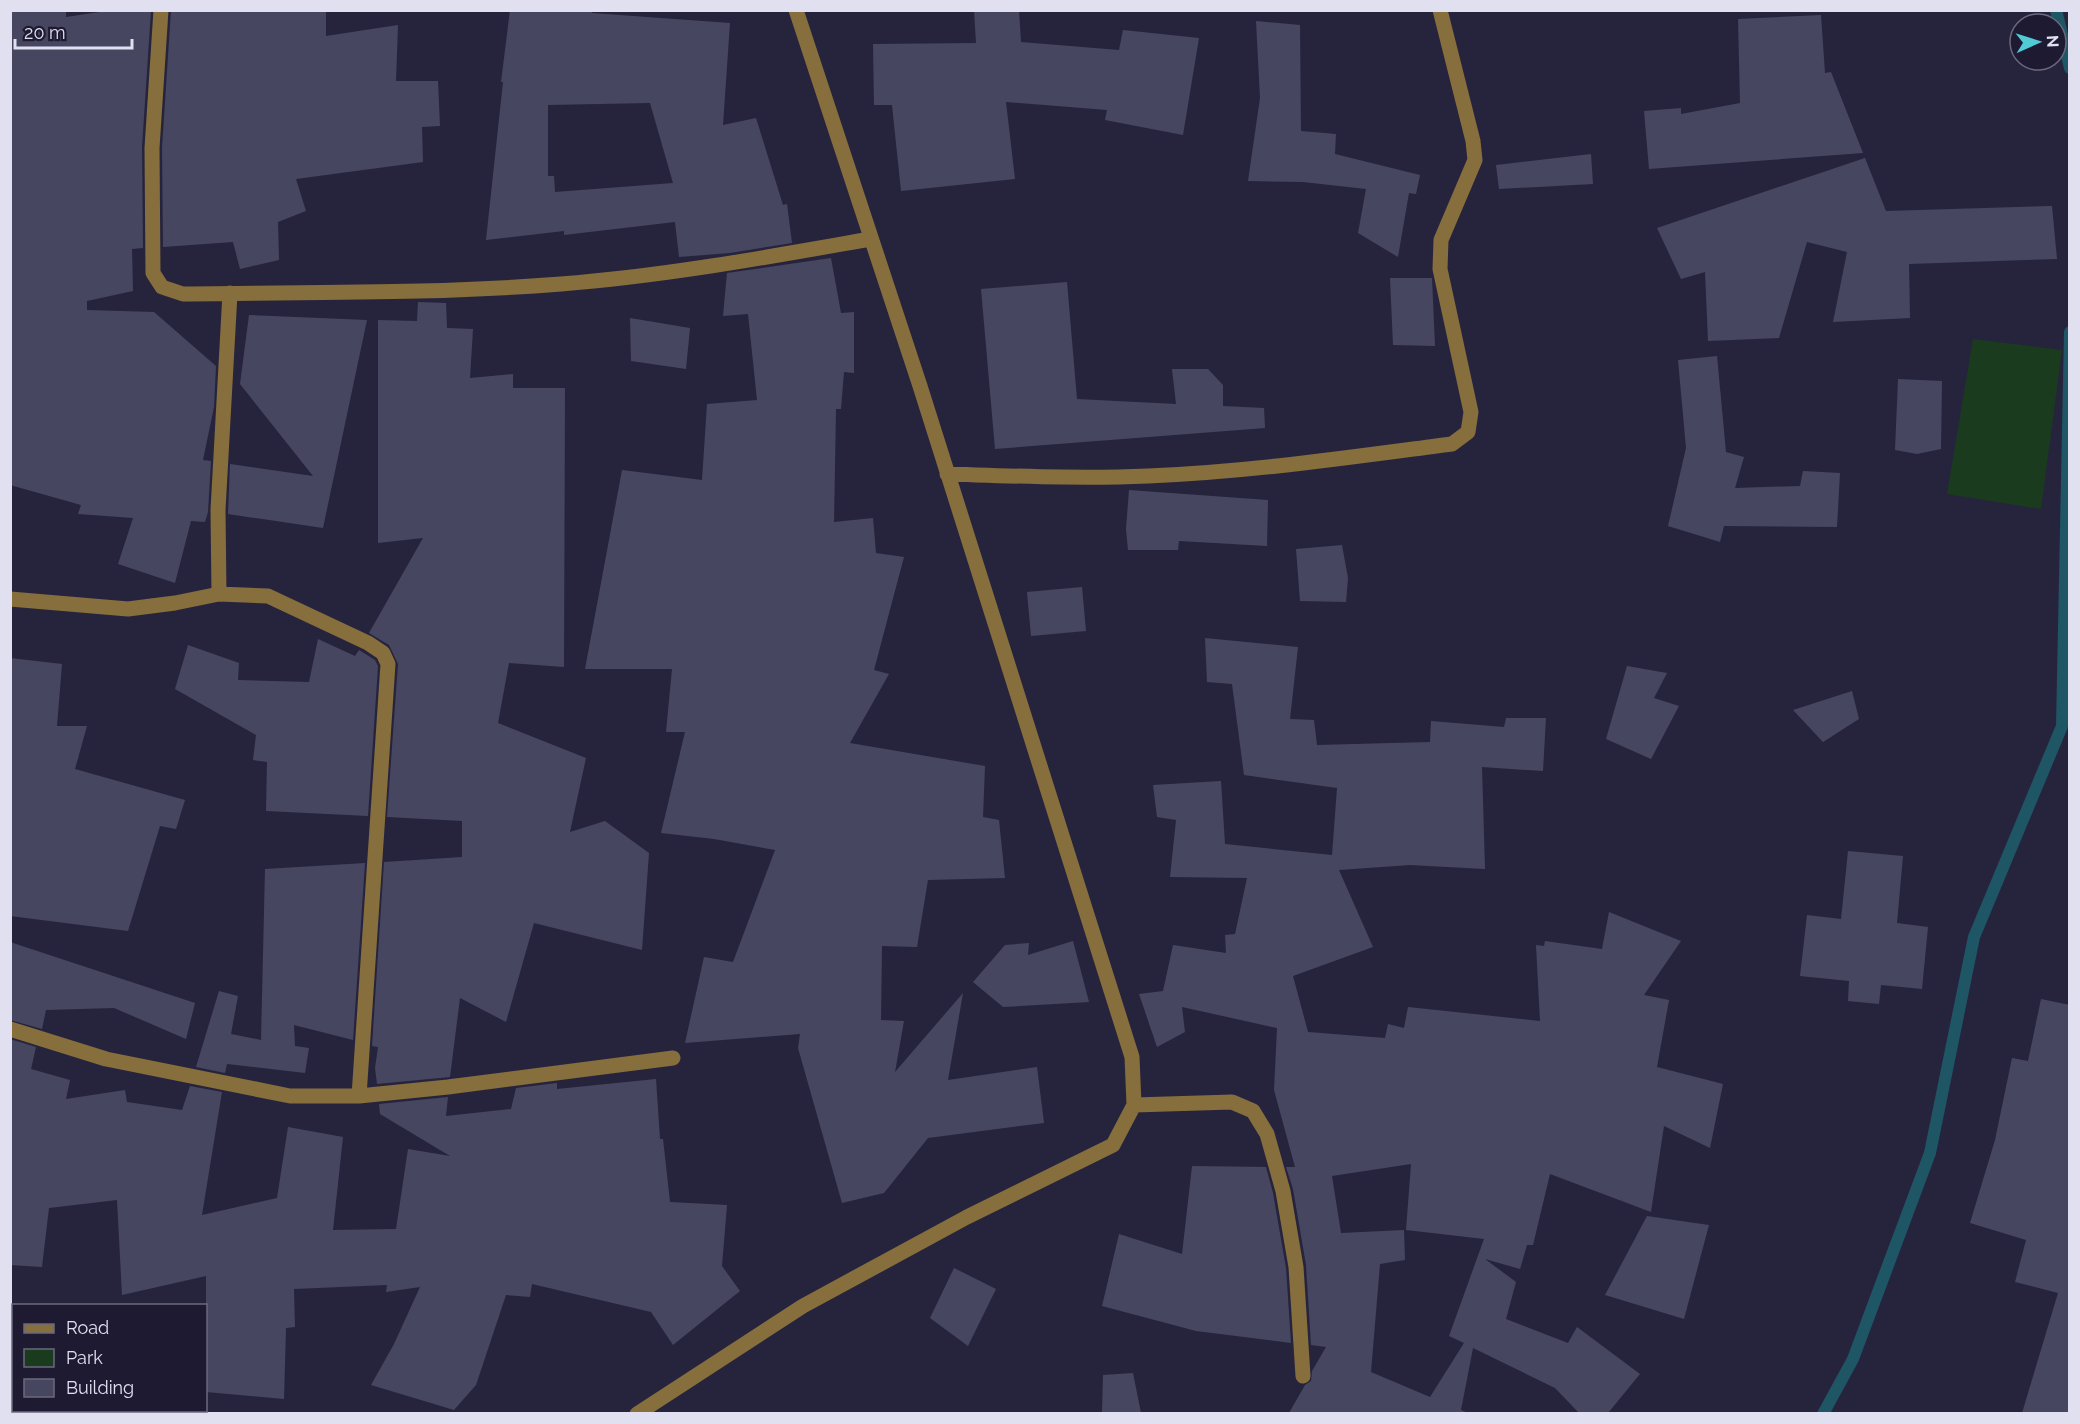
<svg xmlns="http://www.w3.org/2000/svg" width="2080" height="1424" font-family="Raleway,sans-serif">
	<style>
		.green { fill: #1a3b1e }
		.lines { fill: none; stroke-linecap: round; stroke-linejoin: round }
		.stream { stroke: #1e5665; stroke-width: 12 }
		.building { fill: #474661; fill-rule: evenodd }
		.minor { stroke: #876e3d; stroke-width: 15 }
	</style>
	<rect width="100%" height="100%" fill="#26243d"/>
	<!-- green -->
	<path class="green" d="M 1973,339 L 2062,350 L 2041,509 L 1947,494 Z"/>
	<g class="lines">
		<!-- stream -->
		<path class="stream" d="M 2056,10 L 2070,68
			M 1823,1414 L 1853,1359 L 1930,1153 L 1974,937 L 2062,726 L 2070,332"/>
	</g>
	<!-- building -->
	<path class="building" d="M 10,10 L 66,10 L 66,17 L 113,10 L 151,10 L 142,147 L 143,248 L 132,249 L 133,291 L 87,301 L 87,310 L 154,312 L 216,366 L 214,407 L 203,460 L 211,461 L 208,512 L 205,522 L 191,521 L 175,583 L 118,564 L 133,518 L 78,514 L 81,505 L 10,485 Z
		M 171,10 L 326,10 L 326,36 L 398,25 L 396,81 L 438,81 L 440,126 L 422,127 L 423,162 L 296,179 L 306,211 L 278,222 L 279,260 L 240,269 L 233,242 L 163,247 L 162,148 Z
		M 510,10 L 592,10 L 592,13 L 730,23 L 723,125 L 756,118 L 783,205 L 787,204 L 792,243 L 730,253 L 679,257 L 675,222 L 564,235 L 564,231 L 486,240 L 503,82 L 501,82 ZM 650,103 L 673,183 L 555,192 L 554,176 L 548,176 L 548,105 Z
		M 974,10 L 1019,10 L 1021,42 L 1119,50 L 1123,30 L 1199,38 L 1183,135 L 1105,120 L 1107,110 L 1006,102 L 1015,179 L 901,191 L 892,105 L 874,105 L 873,44 L 976,43 Z
		M 1821,15 L 1825,73 L 1831,72 L 1863,153 L 1649,169 L 1644,111 L 1681,108 L 1681,114 L 1740,103 L 1738,19 Z
		M 1256,21 L 1300,25 L 1301,131 L 1336,134 L 1335,154 L 1420,175 L 1416,194 L 1409,193 L 1398,257 L 1358,233 L 1366,189 L 1303,182 L 1248,181 L 1260,98 Z
		M 1591,154 L 1593,184 L 1499,189 L 1496,165 Z
		M 1865,158 L 1886,211 L 2052,206 L 2057,259 L 1909,264 L 1910,318 L 1833,322 L 1847,252 L 1807,242 L 1779,338 L 1708,341 L 1705,272 L 1681,279 L 1657,228 Z
		M 831,258 L 841,313 L 854,312 L 854,373 L 844,372 L 841,409 L 836,409 L 834,522 L 873,518 L 876,553 L 904,557 L 874,670 L 889,674 L 850,743 L 985,766 L 983,817 L 999,820 L 1005,878 L 928,880 L 917,947 L 882,946 L 881,1020 L 904,1021 L 895,1072 L 963,993 L 948,1080 L 1037,1067 L 1044,1123 L 928,1138 L 884,1193 L 842,1203 L 798,1048 L 800,1034 L 685,1043 L 704,957 L 733,962 L 775,850 L 714,839 L 661,833 L 685,732 L 666,732 L 672,669 L 585,669 L 622,470 L 702,480 L 707,404 L 757,400 L 748,314 L 723,316 L 727,273 Z
		M 1390,278 L 1432,278 L 1435,346 L 1393,345 Z
		M 1067,282 L 1077,399 L 1176,404 L 1172,369 L 1208,369 L 1223,385 L 1223,406 L 1264,408 L 1265,428 L 995,449 L 981,289 Z
		M 418,302 L 446,303 L 447,328 L 473,329 L 470,378 L 513,374 L 513,388 L 565,388 L 564,667 L 509,663 L 498,723 L 586,758 L 570,832 L 605,821 L 649,853 L 642,950 L 534,923 L 506,1022 L 460,998 L 450,1077 L 377,1084 L 375,1068 L 378,1047 L 372,1046 L 384,862 L 462,857 L 462,821 L 387,817 L 398,664 L 389,645 L 369,633 L 423,538 L 378,543 L 378,320 L 417,321 Z
		M 249,315 L 367,320 L 323,528 L 228,514 L 230,464 L 313,476 L 240,384 Z
		M 630,318 L 690,328 L 686,369 L 631,361 Z
		M 1717,356 L 1726,452 L 1744,457 L 1735,488 L 1800,486 L 1803,471 L 1840,473 L 1837,527 L 1724,526 L 1720,542 L 1668,526 L 1686,448 L 1678,360 Z
		M 1898,379 L 1942,381 L 1941,449 L 1917,454 L 1895,450 Z
		M 1129,490 L 1268,500 L 1267,546 L 1179,541 L 1178,550 L 1128,550 L 1126,529 Z
		M 1342,545 L 1348,578 L 1346,602 L 1300,601 L 1296,549 Z
		M 1082,587 L 1086,631 L 1031,636 L 1027,592 Z
		M 1205,638 L 1298,647 L 1290,719 L 1314,720 L 1317,745 L 1430,742 L 1431,721 L 1504,727 L 1506,718 L 1546,718 L 1543,771 L 1482,767 L 1485,869 L 1410,865 L 1339,870 L 1373,947 L 1293,976 L 1308,1032 L 1385,1038 L 1388,1024 L 1404,1028 L 1408,1007 L 1540,1021 L 1536,945 L 1544,946 L 1545,941 L 1602,949 L 1609,912 L 1681,941 L 1644,995 L 1669,1000 L 1657,1067 L 1723,1084 L 1710,1148 L 1664,1126 L 1651,1212 L 1550,1174 L 1533,1245 L 1527,1245 L 1520,1269 L 1485,1259 L 1516,1282 L 1506,1319 L 1568,1343 L 1577,1327 L 1640,1374 L 1608,1413 L 1579,1413 L 1555,1388 L 1473,1348 L 1461,1410 L 1468,1413 L 1289,1413 L 1305,1385 L 1311,1381 L 1312,1371 L 1326,1347 L 1311,1345 L 1306,1265 L 1293,1189 L 1286,1167 L 1295,1167 L 1274,1090 L 1277,1028 L 1182,1007 L 1185,1032 L 1157,1047 L 1139,994 L 1163,991 L 1173,945 L 1226,953 L 1225,935 L 1235,934 L 1247,878 L 1170,877 L 1176,820 L 1157,817 L 1153,785 L 1221,781 L 1225,844 L 1332,855 L 1337,788 L 1244,775 L 1232,684 L 1207,682 ZM 1411,1164 L 1406,1230 L 1484,1239 L 1449,1336 L 1464,1343 L 1430,1397 L 1371,1372 L 1380,1264 L 1405,1260 L 1404,1230 L 1341,1233 L 1332,1176 Z
		M 318,639 L 355,656 L 359,650 L 375,660 L 378,666 L 368,816 L 266,811 L 267,762 L 253,760 L 256,735 L 175,689 L 188,645 L 239,663 L 238,680 L 309,682 Z
		M 10,658 L 62,664 L 57,726 L 87,726 L 75,769 L 185,800 L 176,829 L 160,826 L 128,931 L 10,916 Z
		M 1627,666 L 1667,673 L 1654,698 L 1679,706 L 1651,759 L 1606,739 Z
		M 1852,691 L 1859,719 L 1823,742 L 1793,710 Z
		M 1848,851 L 1903,856 L 1897,923 L 1928,927 L 1922,989 L 1881,985 L 1879,1004 L 1848,1001 L 1849,981 L 1800,976 L 1807,915 L 1841,919 Z
		M 365,863 L 353,1040 L 294,1025 L 295,1046 L 309,1048 L 305,1073 L 227,1064 L 225,1073 L 196,1067 L 219,991 L 238,996 L 231,1034 L 261,1040 L 265,869 Z
		M 1073,941 L 1089,1002 L 1003,1007 L 973,982 L 1005,945 L 1029,943 L 1028,955 Z
		M 10,942 L 195,1003 L 186,1039 L 114,1008 L 46,1010 L 42,1029 L 10,1020 Z
		M 2041,999 L 2070,1005 L 2070,1413 L 2022,1413 L 2058,1293 L 2015,1282 L 2026,1240 L 1970,1223 L 1995,1140 L 2012,1058 L 2028,1061 Z
		M 10,1039 L 36,1047 L 31,1069 L 70,1080 L 66,1099 L 125,1090 L 127,1102 L 182,1110 L 190,1086 L 222,1092 L 202,1215 L 277,1198 L 288,1127 L 343,1137 L 333,1230 L 396,1229 L 408,1149 L 450,1156 L 380,1114 L 379,1104 L 448,1097 L 446,1116 L 511,1109 L 516,1088 L 557,1083 L 557,1089 L 656,1079 L 660,1139 L 663,1139 L 670,1202 L 727,1205 L 722,1266 L 740,1291 L 673,1345 L 651,1312 L 532,1284 L 530,1297 L 506,1295 L 476,1385 L 454,1410 L 371,1385 L 394,1344 L 420,1287 L 386,1292 L 387,1285 L 294,1289 L 295,1327 L 286,1328 L 284,1399 L 206,1392 L 206,1276 L 122,1295 L 117,1200 L 49,1208 L 42,1267 L 10,1265 Z
		M 1192,1166 L 1266,1167 L 1273,1193 L 1286,1268 L 1291,1343 L 1196,1331 L 1102,1306 L 1119,1234 L 1182,1254 Z
		M 1647,1216 L 1709,1225 L 1684,1319 L 1605,1295 Z
		M 954,1268 L 996,1289 L 968,1346 L 930,1318 Z
		M 1133,1373 L 1141,1413 L 1102,1413 L 1103,1375 Z"/>
	<g class="lines">
		<!-- minor -->
		<path class="minor" d="M 161,10 L 152,148 L 153,273 L 162,287 L 183,294 C 309,292 435,294 561,284 C 665,276 768,257 871,239
			M 947,474 C 1014,476 1081,479 1148,476 C 1250,472 1351,457 1452,444 L 1468,432 L 1471,412 L 1440,269 L 1441,240 L 1475,160 L 1473,141 L 1440,10
			M 219,594 L 218,510 L 230,293
			M 10,599 L 128,609 L 175,603 L 219,594 L 268,596 L 368,643 L 383,653 L 388,664 L 359,1096
			M 10,1029 L 106,1059 L 290,1096 L 359,1096 L 448,1087 L 673,1058
			M 1134,1105 L 1232,1102 L 1253,1111 L 1267,1134 L 1283,1191 L 1296,1267 L 1303,1376
			M 637,1414 L 803,1306 L 967,1217 L 1113,1145 L 1134,1105 L 1132,1057 L 920,386 L 796,10"/>
	</g>
	<!-- border -->
	<rect width="2080" height="1424" fill="none" stroke="#e0e0f1" stroke-width="24"/>
	<!-- legend -->
	<rect x="12" y="1304" width="195" height="108" fill="#1d1a32" stroke="#6b697e" stroke-width="1.5"/>
	<rect x="24" y="1324" width="30" height="9" fill="#876e3d" stroke="#6b697e" stroke-width="1.5"/>
	<text x="66" y="1334" font-size="18" fill="#e0e0f1">Road</text>
	<rect x="24" y="1349" width="30" height="18" fill="#1a3b1e" stroke="#6b697e" stroke-width="1.5"/>
	<text x="66" y="1364" font-size="18" fill="#e0e0f1">Park</text>
	<rect x="24" y="1379" width="30" height="18" fill="#474661" stroke="#6b697e" stroke-width="1.5"/>
	<text x="66" y="1394" font-size="18" fill="#e0e0f1">Building</text>
	<!-- north arrow -->
	<g transform="translate(2038 42) rotate(87)"><circle r="28" fill="#1d1a32" stroke="#6b697e" stroke-width="1.5"/>
	<path d="M0-4.5L10 22L0 15L-10 22Z" fill="#51ccd5"/>
	<text y="-9" font-size="16" font-weight="bold" text-anchor="middle" fill="#e0e0f1">N</text>
	</g>
	<!-- scale -->
	<path d="M15 39v9h117v-9" fill="none" stroke="#e0e0f1" stroke-width="3"/>
	<text x="24" y="39" font-size="18" fill="#e0e0f1" stroke="#1d1a32" stroke-width="4.5" paint-order="stroke">20 m</text>
</svg>
